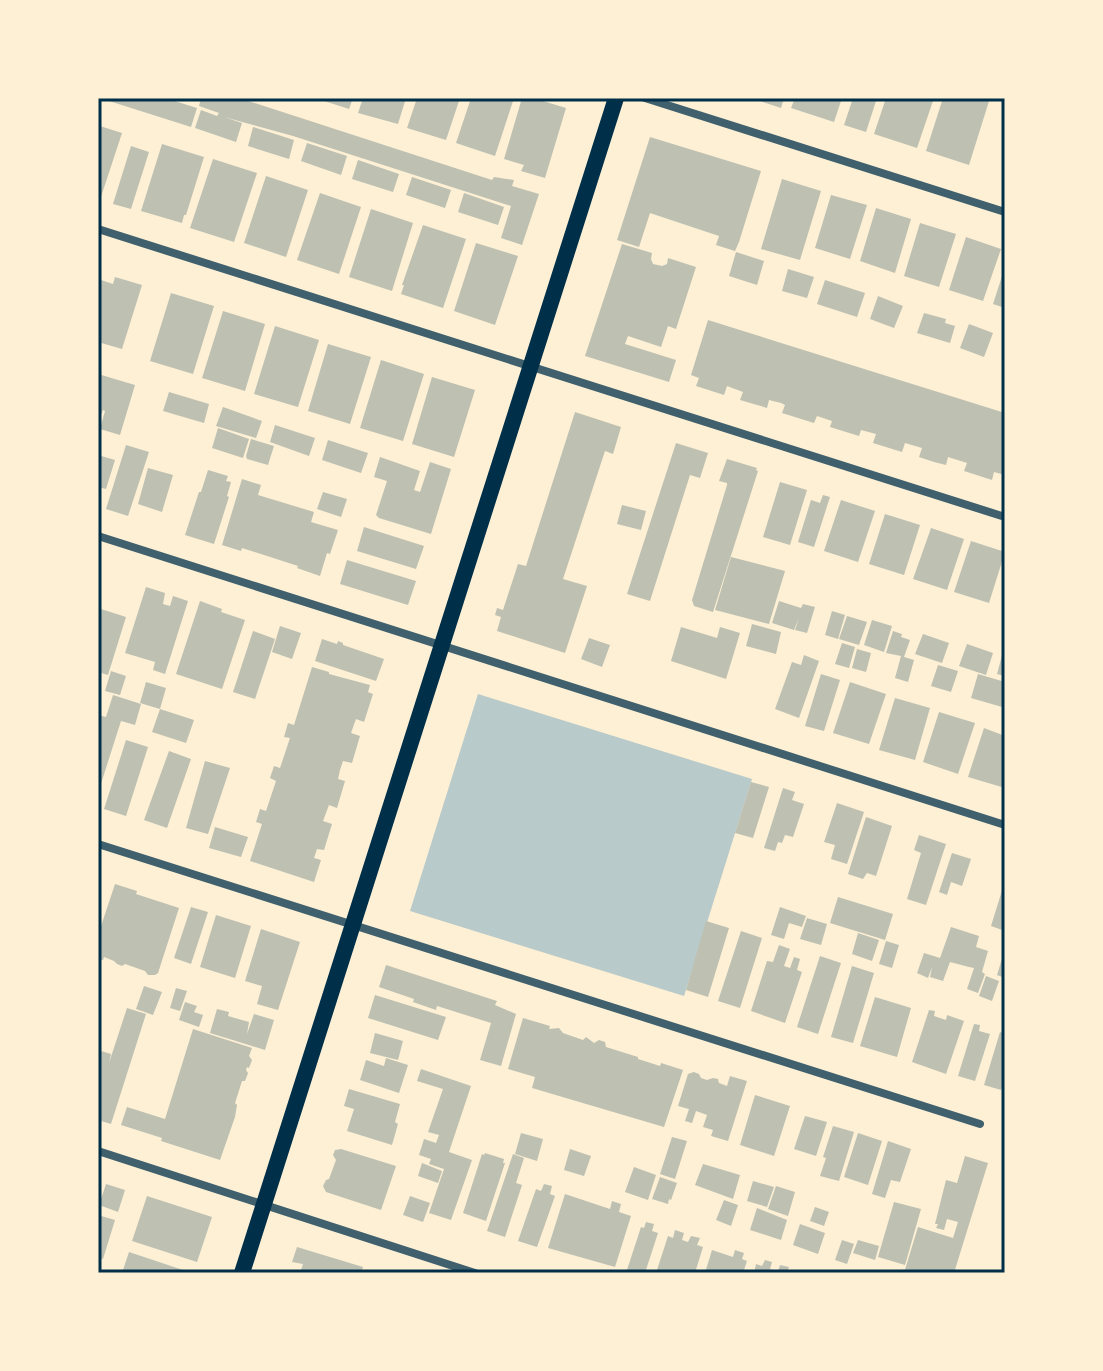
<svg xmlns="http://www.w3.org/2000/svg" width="1103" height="1371" font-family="'Varela Round',sans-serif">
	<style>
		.green { fill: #b9caca }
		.building { fill: #bec0b2 }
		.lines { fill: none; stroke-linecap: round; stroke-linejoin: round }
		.minor { stroke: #3f606c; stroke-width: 8 }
		.secondary { stroke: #003049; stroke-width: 16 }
		.neatline { fill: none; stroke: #003049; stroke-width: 3 }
	</style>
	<rect width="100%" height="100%" fill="#fdf0d5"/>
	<!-- green -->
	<path class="green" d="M 478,694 L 752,779 L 684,996 L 410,911 Z"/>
	<!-- building -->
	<path class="building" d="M 110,98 L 165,98 L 197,108 L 191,127 L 109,101 Z
		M 201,98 L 239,98 L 492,180 L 494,177 L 514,180 L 512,186 L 539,194 L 522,245 L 501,238 L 511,206 L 293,136 L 224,117 L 242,123 L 236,142 L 195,128 L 201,110 L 217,116 L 219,113 L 199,106 Z
		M 315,98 L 353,98 L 349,109 Z
		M 363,98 L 406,98 L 398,124 L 358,113 Z
		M 417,98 L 460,98 L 446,140 L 407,128 Z
		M 471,98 L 514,98 L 495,156 L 456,143 Z
		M 522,98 L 533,98 L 566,108 L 545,178 L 521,171 L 524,165 L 504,159 Z
		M 751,98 L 784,98 L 781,108 Z
		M 795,98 L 842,98 L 834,122 L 791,108 Z
		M 853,98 L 877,98 L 866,132 L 844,125 Z
		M 886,98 L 934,98 L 917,148 L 874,134 Z
		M 943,98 L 990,98 L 969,165 L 926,151 Z
		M 100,126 L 122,133 L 99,203 L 98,132 Z
		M 253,127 L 294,140 L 289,159 L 248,146 Z
		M 650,137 L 761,171 L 739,242 L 735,251 L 716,245 L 719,236 L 650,213 L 639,247 L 617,240 Z
		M 307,143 L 347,156 L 341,175 L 301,161 Z
		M 162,144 L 204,157 L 186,215 L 184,215 L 182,223 L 141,211 Z
		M 131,146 L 149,152 L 131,209 L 113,204 Z
		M 213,159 L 257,173 L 234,242 L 190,228 Z
		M 358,160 L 399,174 L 393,192 L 352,179 Z
		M 266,176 L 308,190 L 286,257 L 244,243 Z
		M 412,177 L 451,190 L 445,208 L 406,195 Z
		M 782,179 L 821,191 L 800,260 L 761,249 Z
		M 320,193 L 361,207 L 339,274 L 297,260 Z
		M 464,193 L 504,207 L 498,225 L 458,212 Z
		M 831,195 L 867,205 L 850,259 L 815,248 Z
		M 876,208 L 911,219 L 895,273 L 860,261 Z
		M 371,209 L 413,223 L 392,291 L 349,277 Z
		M 920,223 L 956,234 L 939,287 L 904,276 Z
		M 423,225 L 466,239 L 443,308 L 401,294 L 404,285 L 402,285 Z
		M 966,237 L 1001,249 L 983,301 L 949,290 Z
		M 476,243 L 518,256 L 495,325 L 454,311 Z
		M 622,244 L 652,253 L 651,259 L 653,264 L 662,266 L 667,264 L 668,258 L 696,267 L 676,329 L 668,326 L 661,347 L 628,336 L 625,344 L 676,360 L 669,382 L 585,356 Z
		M 736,252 L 764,261 L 757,285 L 729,276 Z
		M 788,269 L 814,277 L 807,298 L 782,291 Z
		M 1004,270 L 1005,270 L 1005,308 L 993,304 Z
		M 115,277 L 142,285 L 122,349 L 98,342 L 98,279 L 113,284 Z
		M 825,280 L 865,293 L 857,317 L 817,304 Z
		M 171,293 L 214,306 L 193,374 L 150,361 Z
		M 878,296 L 903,306 L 894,328 L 870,319 Z
		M 223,311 L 265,324 L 245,391 L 202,378 Z
		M 924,313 L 946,319 L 945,323 L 955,326 L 950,343 L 917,333 Z
		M 708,320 L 1005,413 L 1005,475 L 994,472 L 992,480 L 964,471 L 967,463 L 948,457 L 946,465 L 934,462 L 919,457 L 922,448 L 905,443 L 902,452 L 873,443 L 876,434 L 861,430 L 859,436 L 830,427 L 832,421 L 817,416 L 814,423 L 782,413 L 785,405 L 781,403 L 769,400 L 767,408 L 740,400 L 743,392 L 727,386 L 724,395 L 696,386 L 699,378 L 691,375 Z
		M 969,324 L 993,333 L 984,357 L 960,348 Z
		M 275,326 L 319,340 L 298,407 L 254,394 Z
		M 328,344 L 371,357 L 350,424 L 308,411 Z
		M 381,360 L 424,374 L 403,441 L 360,428 Z
		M 98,374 L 135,385 L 120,435 L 100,429 L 105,411 L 103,410 L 98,422 Z
		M 432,377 L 475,390 L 454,457 L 412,444 Z
		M 169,392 L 209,404 L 204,423 L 163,411 Z
		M 223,407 L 262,421 L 256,438 L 216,426 Z
		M 575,412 L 621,427 L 613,454 L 605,451 L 563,579 L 587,586 L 565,653 L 497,631 L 501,617 L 495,615 L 497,608 L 503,610 L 518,564 L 526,566 Z
		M 275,425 L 315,438 L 309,456 L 270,442 Z
		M 218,428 L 249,439 L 243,458 L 212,448 Z
		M 251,439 L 274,446 L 268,465 L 247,459 L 246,456 Z
		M 328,440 L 368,453 L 361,473 L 322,460 Z
		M 676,443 L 708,453 L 700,478 L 690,475 L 650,601 L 627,594 Z
		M 126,445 L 149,452 L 128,516 L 106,509 Z
		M 98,455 L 115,460 L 106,489 L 98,487 Z
		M 380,457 L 420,471 L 414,490 L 420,492 L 430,462 L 451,469 L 431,534 L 379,518 L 376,515 L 387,481 L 374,477 Z
		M 727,459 L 757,468 L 756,470 L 758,471 L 713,612 L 694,606 L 692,600 L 727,485 L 727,483 L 719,481 Z
		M 148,468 L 173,475 L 162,512 L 138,504 Z
		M 208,470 L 228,476 L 226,481 L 231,482 L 227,496 L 229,497 L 214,544 L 185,535 L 199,492 L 201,492 Z
		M 242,479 L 261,485 L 258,495 L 314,512 L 311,522 L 338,530 L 330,554 L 327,553 L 320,576 L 297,568 L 298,566 L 242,548 L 241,551 L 222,545 Z
		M 780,482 L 807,490 L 790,545 L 763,537 Z
		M 323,492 L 347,499 L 341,517 L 317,509 Z
		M 823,495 L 830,497 L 814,547 L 798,542 L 811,500 L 820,503 Z
		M 841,500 L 875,511 L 858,562 L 824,551 Z
		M 622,505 L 646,511 L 641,530 L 617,524 Z
		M 885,514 L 920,525 L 904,575 L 869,564 Z
		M 364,527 L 424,546 L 416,569 L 357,551 Z
		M 931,528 L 964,539 L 947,590 L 913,579 Z
		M 971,541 L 1005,552 L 989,603 L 954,592 Z
		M 731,557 L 785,571 L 769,624 L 715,610 Z
		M 347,560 L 416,581 L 408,605 L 340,584 Z
		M 146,587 L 165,593 L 163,604 L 170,606 L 173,596 L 188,601 L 165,674 L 153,670 L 155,662 L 125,653 Z
		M 200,601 L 222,609 L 221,612 L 245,620 L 222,689 L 176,674 Z
		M 779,601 L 801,608 L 803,604 L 815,607 L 807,633 L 795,630 L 799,618 L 794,630 L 772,623 Z
		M 98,608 L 126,617 L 108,675 L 98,672 Z
		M 832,611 L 845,615 L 838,639 L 825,635 Z
		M 847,616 L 867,622 L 859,645 L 839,639 Z
		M 872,620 L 892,626 L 884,652 L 864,645 Z
		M 752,624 L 781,632 L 776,654 L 746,646 Z
		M 280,626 L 301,633 L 292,659 L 272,652 Z
		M 681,627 L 717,638 L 720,627 L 740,633 L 726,679 L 671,661 Z
		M 253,631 L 275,639 L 255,699 L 233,692 Z
		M 893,631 L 902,634 L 901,637 L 910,640 L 904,657 L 914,660 L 908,682 L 895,678 L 901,656 L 886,653 Z
		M 923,634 L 949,643 L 942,663 L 915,654 Z
		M 589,638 L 610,645 L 602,667 L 581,659 Z
		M 322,639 L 337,644 L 338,641 L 343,643 L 343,645 L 384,659 L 376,681 L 315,661 Z
		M 842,643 L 855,647 L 849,668 L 835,664 Z
		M 967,644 L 993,653 L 986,675 L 959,666 Z
		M 1004,648 L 1005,648 L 1005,676 L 997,674 Z
		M 857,649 L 871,653 L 866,672 L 852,668 Z
		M 804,655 L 819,661 L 799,718 L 775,709 L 792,662 L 801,665 Z
		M 938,665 L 958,671 L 951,692 L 931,686 Z
		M 312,667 L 329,672 L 329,674 L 370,685 L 368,692 L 373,694 L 364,722 L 356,719 L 351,733 L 360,736 L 352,763 L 343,761 L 340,770 L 338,779 L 345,781 L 337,808 L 329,805 L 323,821 L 332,824 L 324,850 L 317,849 L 314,858 L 321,860 L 314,882 L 250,861 L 262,824 L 256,822 L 260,809 L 266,811 L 276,781 L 270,778 L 274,766 L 280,768 L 290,738 L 284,737 L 288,723 L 294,725 Z
		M 111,671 L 126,676 L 120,695 L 105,691 Z
		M 821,674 L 840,680 L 824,731 L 805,726 Z
		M 978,674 L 1005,682 L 1005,698 L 1002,707 L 971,698 Z
		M 146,682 L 166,688 L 160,709 L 140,703 Z
		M 850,682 L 886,694 L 869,744 L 833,733 Z
		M 113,695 L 141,704 L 135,725 L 121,721 L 99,790 L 98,715 L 106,717 Z
		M 895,698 L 930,708 L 915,760 L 879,750 Z
		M 160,709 L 194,720 L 186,743 L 152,732 Z
		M 939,712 L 975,723 L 958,774 L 923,762 Z
		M 984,728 L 1005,736 L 1005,788 L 968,777 Z
		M 126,740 L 148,747 L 126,816 L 104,809 Z
		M 169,751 L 191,759 L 167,828 L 144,820 Z
		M 205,761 L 230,768 L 208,834 L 186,828 Z
		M 751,782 L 769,787 L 753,838 L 735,833 Z
		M 783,788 L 795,792 L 792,800 L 804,804 L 793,837 L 785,835 L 782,843 L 778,842 L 775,851 L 764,848 Z
		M 837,803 L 864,812 L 847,864 L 831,859 L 835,845 L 824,842 Z
		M 866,817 L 892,826 L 876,876 L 867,873 L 863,879 L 848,874 Z
		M 215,827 L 248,837 L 241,857 L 209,848 Z
		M 919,835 L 946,844 L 926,905 L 907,899 L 921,853 L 914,850 Z
		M 952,853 L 971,859 L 962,886 L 951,882 L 947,895 L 939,892 Z
		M 115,884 L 137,891 L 136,894 L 179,908 L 158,973 L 155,975 L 148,975 L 145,971 L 125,964 L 122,966 L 117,964 L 114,961 L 104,957 L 103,960 L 98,960 L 98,935 Z
		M 1004,884 L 1005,885 L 1005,931 L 991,926 Z
		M 838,897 L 893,914 L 885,940 L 830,923 Z
		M 191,907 L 208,912 L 191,964 L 174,958 Z
		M 780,907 L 806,916 L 802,927 L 789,923 L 784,939 L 771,935 Z
		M 216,915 L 251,926 L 235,978 L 200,967 Z
		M 807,918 L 827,924 L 821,945 L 800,939 Z
		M 706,921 L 729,928 L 708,997 L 686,990 Z
		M 951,927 L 979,936 L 976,947 L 988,951 L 982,972 L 985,974 L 978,993 L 967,989 L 974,968 L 969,967 L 950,962 L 943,981 L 930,977 L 932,967 L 928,978 L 917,973 L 924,953 L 940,958 Z
		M 261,929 L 300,942 L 278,1010 L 257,1004 L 262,986 L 245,981 Z
		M 741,931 L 762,938 L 740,1008 L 718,1001 Z
		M 858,933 L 879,940 L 872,961 L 852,954 Z
		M 886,941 L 899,945 L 892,968 L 879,964 Z
		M 779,945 L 790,949 L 784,966 L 790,968 L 794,957 L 800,959 L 797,970 L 802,972 L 785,1023 L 751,1011 L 767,961 L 773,962 Z
		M 1004,952 L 1005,952 L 1005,978 L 997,975 Z
		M 820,956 L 841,963 L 818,1034 L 797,1027 Z
		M 386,965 L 497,1001 L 495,1005 L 516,1014 L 501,1066 L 480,1060 L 491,1023 L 437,1006 L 436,1010 L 413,1002 L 414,999 L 379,987 Z
		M 852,966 L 874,973 L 853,1043 L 831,1037 Z
		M 986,976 L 999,981 L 992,1001 L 979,996 Z
		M 144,986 L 162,992 L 153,1015 L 136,1009 Z
		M 176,988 L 187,991 L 180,1011 L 170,1008 Z
		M 375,995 L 446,1017 L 438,1040 L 368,1018 Z
		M 875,997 L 911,1008 L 897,1057 L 860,1046 Z
		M 185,1002 L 197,1006 L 194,1012 L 203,1015 L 199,1027 L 179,1020 Z
		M 127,1008 L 146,1014 L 111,1124 L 98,1120 L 98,1098 L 100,1092 L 98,1091 L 98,1050 L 111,1054 L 109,1063 Z
		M 217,1009 L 229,1012 L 228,1016 L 249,1022 L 247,1034 L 254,1014 L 274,1020 L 265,1050 L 210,1033 Z
		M 929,1010 L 935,1011 L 934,1016 L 946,1020 L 947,1015 L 964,1021 L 946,1074 L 912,1062 Z
		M 523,1018 L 550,1026 L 549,1029 L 559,1028 L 563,1033 L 583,1040 L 586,1037 L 594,1043 L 599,1040 L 605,1042 L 606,1047 L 638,1057 L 638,1059 L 660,1066 L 661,1063 L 683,1070 L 664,1127 L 532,1088 L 535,1077 L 508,1069 Z
		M 974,1024 L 980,1025 L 979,1031 L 990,1034 L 975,1081 L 958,1076 Z
		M 193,1029 L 252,1048 L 249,1056 L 252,1060 L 249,1068 L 247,1067 L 246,1070 L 248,1073 L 245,1081 L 242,1081 L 235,1103 L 237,1105 L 235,1117 L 220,1160 L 161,1141 L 162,1138 L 121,1125 L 127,1107 L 165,1119 Z
		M 1000,1032 L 1005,1034 L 1005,1079 L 1001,1090 L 984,1085 Z
		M 375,1033 L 403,1041 L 398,1060 L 370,1053 Z
		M 386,1058 L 408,1065 L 399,1093 L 360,1080 L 366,1060 L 384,1066 Z
		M 421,1069 L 471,1086 L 449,1152 L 472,1160 L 451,1220 L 429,1213 L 444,1169 L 429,1164 L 431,1159 L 419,1155 L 424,1139 L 436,1143 L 439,1135 L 428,1132 L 443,1089 L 417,1081 Z
		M 694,1072 L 699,1074 L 701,1078 L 707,1080 L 713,1078 L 718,1079 L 719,1083 L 727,1086 L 730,1076 L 747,1081 L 728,1141 L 711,1136 L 713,1130 L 703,1127 L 707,1115 L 696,1111 L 692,1123 L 685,1121 L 689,1109 L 678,1106 L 688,1074 Z
		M 349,1089 L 400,1104 L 395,1122 L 398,1124 L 392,1145 L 347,1131 L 354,1109 L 344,1106 Z
		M 755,1095 L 790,1106 L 774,1156 L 740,1145 Z
		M 805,1116 L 827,1122 L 816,1156 L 794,1149 Z
		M 833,1126 L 854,1132 L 839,1181 L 820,1176 L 826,1158 L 823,1157 Z
		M 521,1133 L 543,1139 L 537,1161 L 515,1154 Z
		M 858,1133 L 882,1141 L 868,1185 L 844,1177 Z
		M 672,1137 L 687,1141 L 675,1179 L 660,1174 Z
		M 888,1141 L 911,1149 L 900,1182 L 891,1180 L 885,1198 L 872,1194 Z
		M 341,1149 L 396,1166 L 381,1210 L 326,1192 L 323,1186 L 326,1180 L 329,1179 L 336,1160 L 333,1155 L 335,1150 Z
		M 570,1149 L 591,1156 L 584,1176 L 564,1170 Z
		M 485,1153 L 504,1159 L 503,1163 L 505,1163 L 486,1221 L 463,1213 L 482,1154 L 484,1155 Z
		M 513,1154 L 524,1158 L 516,1183 L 522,1185 L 505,1237 L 487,1231 Z
		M 965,1156 L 988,1163 L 954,1273 L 904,1273 L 918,1227 L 953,1238 L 958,1222 L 947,1219 L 944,1230 L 936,1228 L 938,1224 L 935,1224 L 946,1180 L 957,1183 Z
		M 422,1163 L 442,1171 L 438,1183 L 418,1176 Z
		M 703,1164 L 740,1175 L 733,1199 L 695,1185 Z
		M 634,1167 L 656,1175 L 648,1200 L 625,1192 Z
		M 660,1177 L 677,1183 L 671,1200 L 669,1199 L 668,1204 L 652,1199 Z
		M 753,1181 L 774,1187 L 767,1207 L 747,1201 Z
		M 106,1184 L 125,1190 L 118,1212 L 99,1205 Z
		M 544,1184 L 552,1186 L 550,1194 L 555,1196 L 537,1247 L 518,1241 L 536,1189 L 541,1191 Z
		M 776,1186 L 795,1192 L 788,1216 L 768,1209 Z
		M 565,1194 L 610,1209 L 612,1201 L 621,1204 L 619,1212 L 631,1216 L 615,1267 L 548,1248 Z
		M 147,1196 L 212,1217 L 197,1262 L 132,1241 Z
		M 410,1196 L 430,1203 L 423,1222 L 403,1215 Z
		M 724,1200 L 738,1205 L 731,1226 L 716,1220 Z
		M 894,1202 L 921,1209 L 905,1265 L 878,1257 Z
		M 815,1207 L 829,1212 L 824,1226 L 810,1221 Z
		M 757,1208 L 787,1220 L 781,1240 L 750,1230 Z
		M 98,1215 L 115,1220 L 103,1259 L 98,1258 Z
		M 646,1222 L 654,1224 L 652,1231 L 658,1233 L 645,1273 L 626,1273 L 641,1227 L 644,1228 Z
		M 800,1224 L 825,1233 L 818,1254 L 793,1245 Z
		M 675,1230 L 684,1233 L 682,1240 L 688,1242 L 691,1236 L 700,1238 L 697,1245 L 703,1247 L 695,1273 L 656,1273 L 668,1236 L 673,1238 Z
		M 842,1240 L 854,1244 L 847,1264 L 835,1260 Z
		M 858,1240 L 879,1246 L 875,1260 L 853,1253 Z
		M 297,1247 L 363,1267 L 361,1273 L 300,1273 L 303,1264 L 292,1262 Z
		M 712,1250 L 733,1257 L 735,1250 L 744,1253 L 742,1259 L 747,1261 L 743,1273 L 705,1273 Z
		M 129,1252 L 189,1272 L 189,1273 L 122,1273 Z
		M 765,1260 L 772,1262 L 770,1269 L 778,1272 L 780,1265 L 789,1267 L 787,1273 L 754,1273 L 756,1264 L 762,1266 Z"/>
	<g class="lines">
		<!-- minor -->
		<path class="minor" d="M 645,98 L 1005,212
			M 98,229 L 1005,517
			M 98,536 L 1005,825
			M 98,844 L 980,1124
			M 98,1151 L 475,1273"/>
		<!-- secondary -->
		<path class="secondary" d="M 242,1273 L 616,98"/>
	</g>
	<!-- border -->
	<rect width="1103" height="1371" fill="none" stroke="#fdf0d5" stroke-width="200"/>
	<rect x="100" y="100" width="903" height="1171" class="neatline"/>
</svg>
